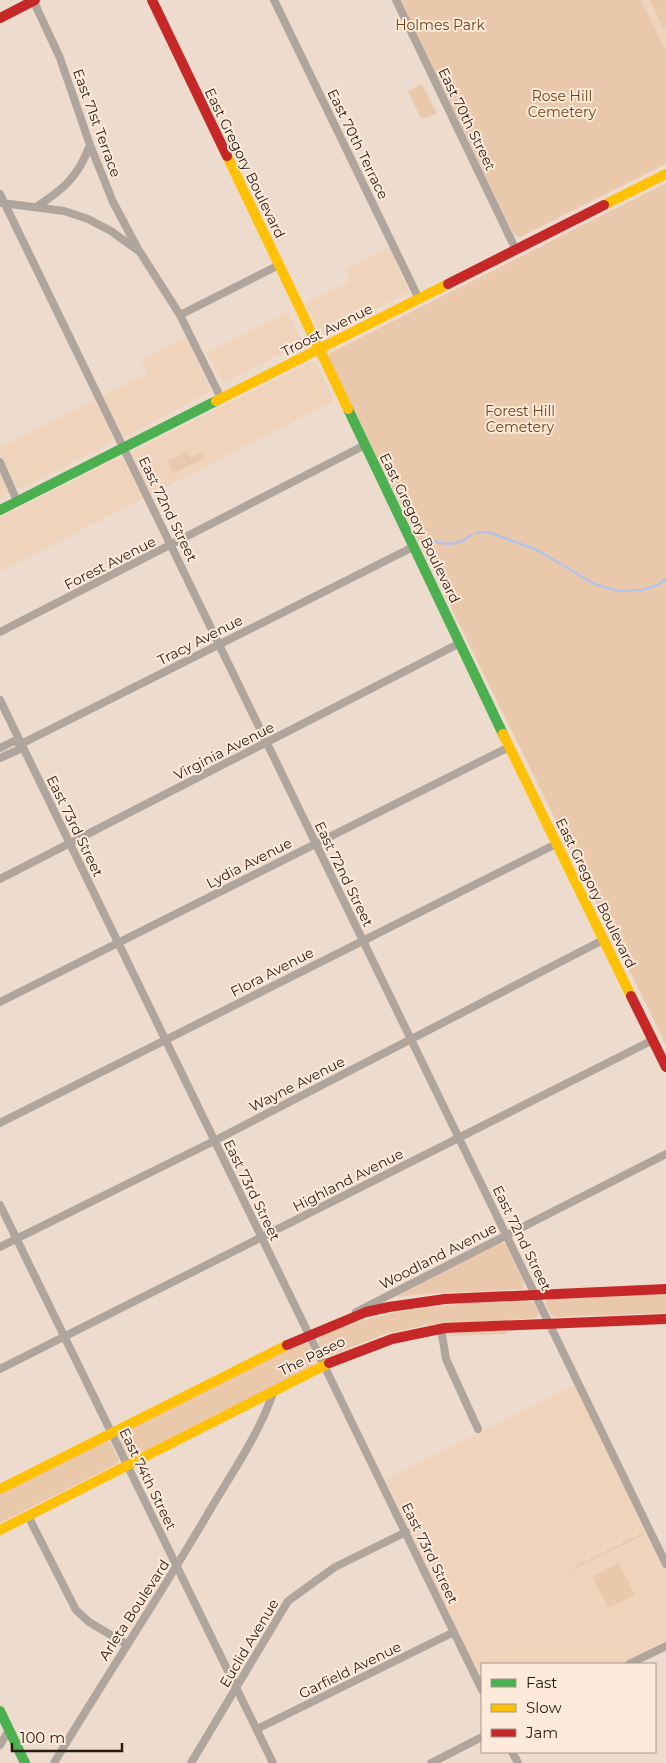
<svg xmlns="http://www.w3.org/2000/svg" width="666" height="1763" font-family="Montserrat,sans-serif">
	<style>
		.built { fill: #f0d3bb }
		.green { fill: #eac8ab }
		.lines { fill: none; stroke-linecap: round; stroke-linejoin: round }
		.stream { stroke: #b2c4e7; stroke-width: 2.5 }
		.street { stroke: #b0a59c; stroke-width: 8 }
		.fast { stroke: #4caf50; stroke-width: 10 }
		.slow { stroke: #ffc107; stroke-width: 10 }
		.jam { stroke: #c62828; stroke-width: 10 }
		.labels { text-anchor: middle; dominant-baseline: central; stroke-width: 4; stroke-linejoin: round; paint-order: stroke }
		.park-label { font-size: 14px; fill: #704317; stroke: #fdeada }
		.street-label { font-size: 14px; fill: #281d13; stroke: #fdeada }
	</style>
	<rect width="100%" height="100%" fill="#eddbcd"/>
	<!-- built -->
	<path class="built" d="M 641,0 L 666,0 L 666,51 Z
		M 389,247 L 409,292 L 325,336 L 322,335 L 305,303 L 351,281 L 346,269 Z
		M 288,312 L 303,343 L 226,382 L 221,380 L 207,353 Z
		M 186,338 L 211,391 L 126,436 L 122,435 L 102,396 L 148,373 L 141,360 Z
		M 309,363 L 314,363 L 319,369 L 334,401 L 150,495 L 132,458 L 132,452 Z
		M 95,400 L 113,438 L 111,443 L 22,488 L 16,487 L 0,452 L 0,447 Z
		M 117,459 L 124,461 L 143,499 L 0,571 L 0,518 Z
		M 0,473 L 9,493 L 0,499 Z
		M 575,1385 L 666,1573 L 666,1641 L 619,1664 L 482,1664 L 482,1681 L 385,1480 Z"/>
	<!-- green -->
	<path class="green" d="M 400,0 L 641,0 L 666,51 L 666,164 L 520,237 L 514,235 Z
		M 650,0 L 666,0 L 666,26 L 663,28 Z
		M 422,84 L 437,114 L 421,119 L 408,91 Z
		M 666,183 L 666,1045 L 328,357 L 330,353 Z
		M 187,452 L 190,458 L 202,452 L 205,458 L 173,473 L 168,461 Z
		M 501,1242 L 506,1245 L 524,1282 L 523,1289 L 424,1294 L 398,1297 L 398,1294 Z
		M 666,1294 L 666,1313 L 556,1317 L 551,1315 L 545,1303 L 548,1299 Z
		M 526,1300 L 533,1302 L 539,1313 L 537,1318 L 426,1325 L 385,1334 L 329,1356 C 322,1354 317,1344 319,1337 L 324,1333 C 392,1307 454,1303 526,1300 Z
		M 507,1330 L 507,1334 L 448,1336 L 452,1333 Z
		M 302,1342 L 308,1344 L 315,1357 L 312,1367 L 136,1455 L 130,1456 C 124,1451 118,1441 121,1433 Z
		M 105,1440 L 110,1442 L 119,1459 L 117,1464 L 0,1523 L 0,1493 Z
		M 642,1533 L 643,1535 L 571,1570 L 572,1568 Z
		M 619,1563 L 635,1595 L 608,1608 L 592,1577 Z"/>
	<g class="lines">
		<!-- stream -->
		<path class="stream" d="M 476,533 L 488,532 L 537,550 L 596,585 L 618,591 L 642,590 L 658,585 L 666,579
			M 425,539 L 428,538 C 441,546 459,546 471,535"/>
		<!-- street -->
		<path class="street" d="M 33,0 L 60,58 L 90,145 L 113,202 L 138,249
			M 274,0 L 419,299
			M 396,0 L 516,250
			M 0,194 L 666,1564
			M 2,203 L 64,211 L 88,219 L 111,231 L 140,252 L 180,315 L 221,398
			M 36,207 C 64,189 78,177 90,145
			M 180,315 L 279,265
			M 0,462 L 17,501
			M 0,632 L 365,445
			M 0,700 L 482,1690
			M 0,748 L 14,741 L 21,744
			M 0,758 L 18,750 L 21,744 L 413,547
			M 0,879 L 460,643
			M 0,1002 L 509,747
			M 0,1123 L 556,844
			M 0,1205 L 273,1763
			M 0,1247 L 214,1141 L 603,940
			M 356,1312 L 666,1154
			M 441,1328 L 446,1359 L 478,1429
			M 0,1369 L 653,1040
			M 28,1516 L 76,1610 L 89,1622 L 126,1644
			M 629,1664 L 666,1646
			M 257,1729 L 454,1632
			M 0,1745 L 9,1730
			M 512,1752 L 518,1763
			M 54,1763 C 105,1678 160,1596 210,1510 C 233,1471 260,1433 274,1390
			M 191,1763 L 288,1601 L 335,1567 L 406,1532
			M 431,1763 L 482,1737"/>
		<!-- fast -->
		<path class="fast" d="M 348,409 L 503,734
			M 0,510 L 216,401
			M 0,1711 L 25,1763"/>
		<!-- slow -->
		<path class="slow" d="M 227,156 L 348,409
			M 604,205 L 666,174
			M 216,401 L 448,284
			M 503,734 L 631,996
			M 0,1489 L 287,1345
			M 0,1530 L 329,1363"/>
		<!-- jam -->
		<path class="jam" d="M 152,0 L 227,156
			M 0,18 L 35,0
			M 448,284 L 604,205
			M 631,996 L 666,1067
			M 287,1345 L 366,1312 L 389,1307 L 445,1299 L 666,1289
			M 329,1363 L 392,1339 L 445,1328 L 666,1319"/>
	</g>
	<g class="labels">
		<!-- park labels -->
		<g class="park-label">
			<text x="440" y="25">Holmes Park</text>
			<text x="562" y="96">Rose Hill<tspan x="562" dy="16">Cemetery</tspan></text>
			<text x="520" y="411">Forest Hill<tspan x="520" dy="16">Cemetery</tspan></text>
		</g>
		<!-- street labels -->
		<g class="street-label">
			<text transform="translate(467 119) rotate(64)">East 70th Street</text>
			<text transform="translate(97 123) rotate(70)">East 71st Terrace</text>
			<text transform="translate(358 144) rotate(64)">East 70th Terrace</text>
			<text transform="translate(245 163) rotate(64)">East Gregory Boulevard</text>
			<text transform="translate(327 330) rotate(-27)">Troost Avenue</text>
			<text transform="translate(168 509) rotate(64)">East 72nd Street</text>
			<text transform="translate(420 528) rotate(64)">East Gregory Boulevard</text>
			<text transform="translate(110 563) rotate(-27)">Forest Avenue</text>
			<text transform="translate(200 640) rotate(-27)">Tracy Avenue</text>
			<text transform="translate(224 751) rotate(-27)">Virginia Avenue</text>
			<text transform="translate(75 826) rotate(64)">East 73rd Street</text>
			<text transform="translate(249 863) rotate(-27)">Lydia Avenue</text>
			<text transform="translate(344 874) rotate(64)">East 72nd Street</text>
			<text transform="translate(596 893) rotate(64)">East Gregory Boulevard</text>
			<text transform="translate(272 972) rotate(-27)">Flora Avenue</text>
			<text transform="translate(297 1084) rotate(-27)">Wayne Avenue</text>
			<text transform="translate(348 1180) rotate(-27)">Highland Avenue</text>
			<text transform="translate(252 1190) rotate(64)">East 73rd Street</text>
			<text transform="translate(522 1238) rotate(64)">East 72nd Street</text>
			<text transform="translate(438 1256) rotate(-27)">Woodland Avenue</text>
			<text transform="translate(312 1356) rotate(-26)">The Paseo</text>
			<text transform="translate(148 1479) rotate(64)">East 74th Street</text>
			<text transform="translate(430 1553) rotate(64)">East 73rd Street</text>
			<text transform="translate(134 1610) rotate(-57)">Arleta Boulevard</text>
			<text transform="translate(249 1643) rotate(-59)">Euclid Avenue</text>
			<text transform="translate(350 1670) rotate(-26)">Garfield Avenue</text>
		</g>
	</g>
	<!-- legend -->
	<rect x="481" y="1663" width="175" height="90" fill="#fdeada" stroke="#a8988a"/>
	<rect x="491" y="1679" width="25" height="8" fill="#4caf50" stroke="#a8988a"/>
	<text x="526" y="1688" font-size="15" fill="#281d13">Fast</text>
	<rect x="491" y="1704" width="25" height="8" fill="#ffc107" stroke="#a8988a"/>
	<text x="526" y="1713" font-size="15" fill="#281d13">Slow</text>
	<rect x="491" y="1729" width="25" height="8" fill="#c62828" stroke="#a8988a"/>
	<text x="526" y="1738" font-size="15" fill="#281d13">Jam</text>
	<!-- scale -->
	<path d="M12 1743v8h110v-8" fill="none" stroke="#281d13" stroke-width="2.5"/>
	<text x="20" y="1743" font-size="15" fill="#281d13" stroke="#fdeada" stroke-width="4" paint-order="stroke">100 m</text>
</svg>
